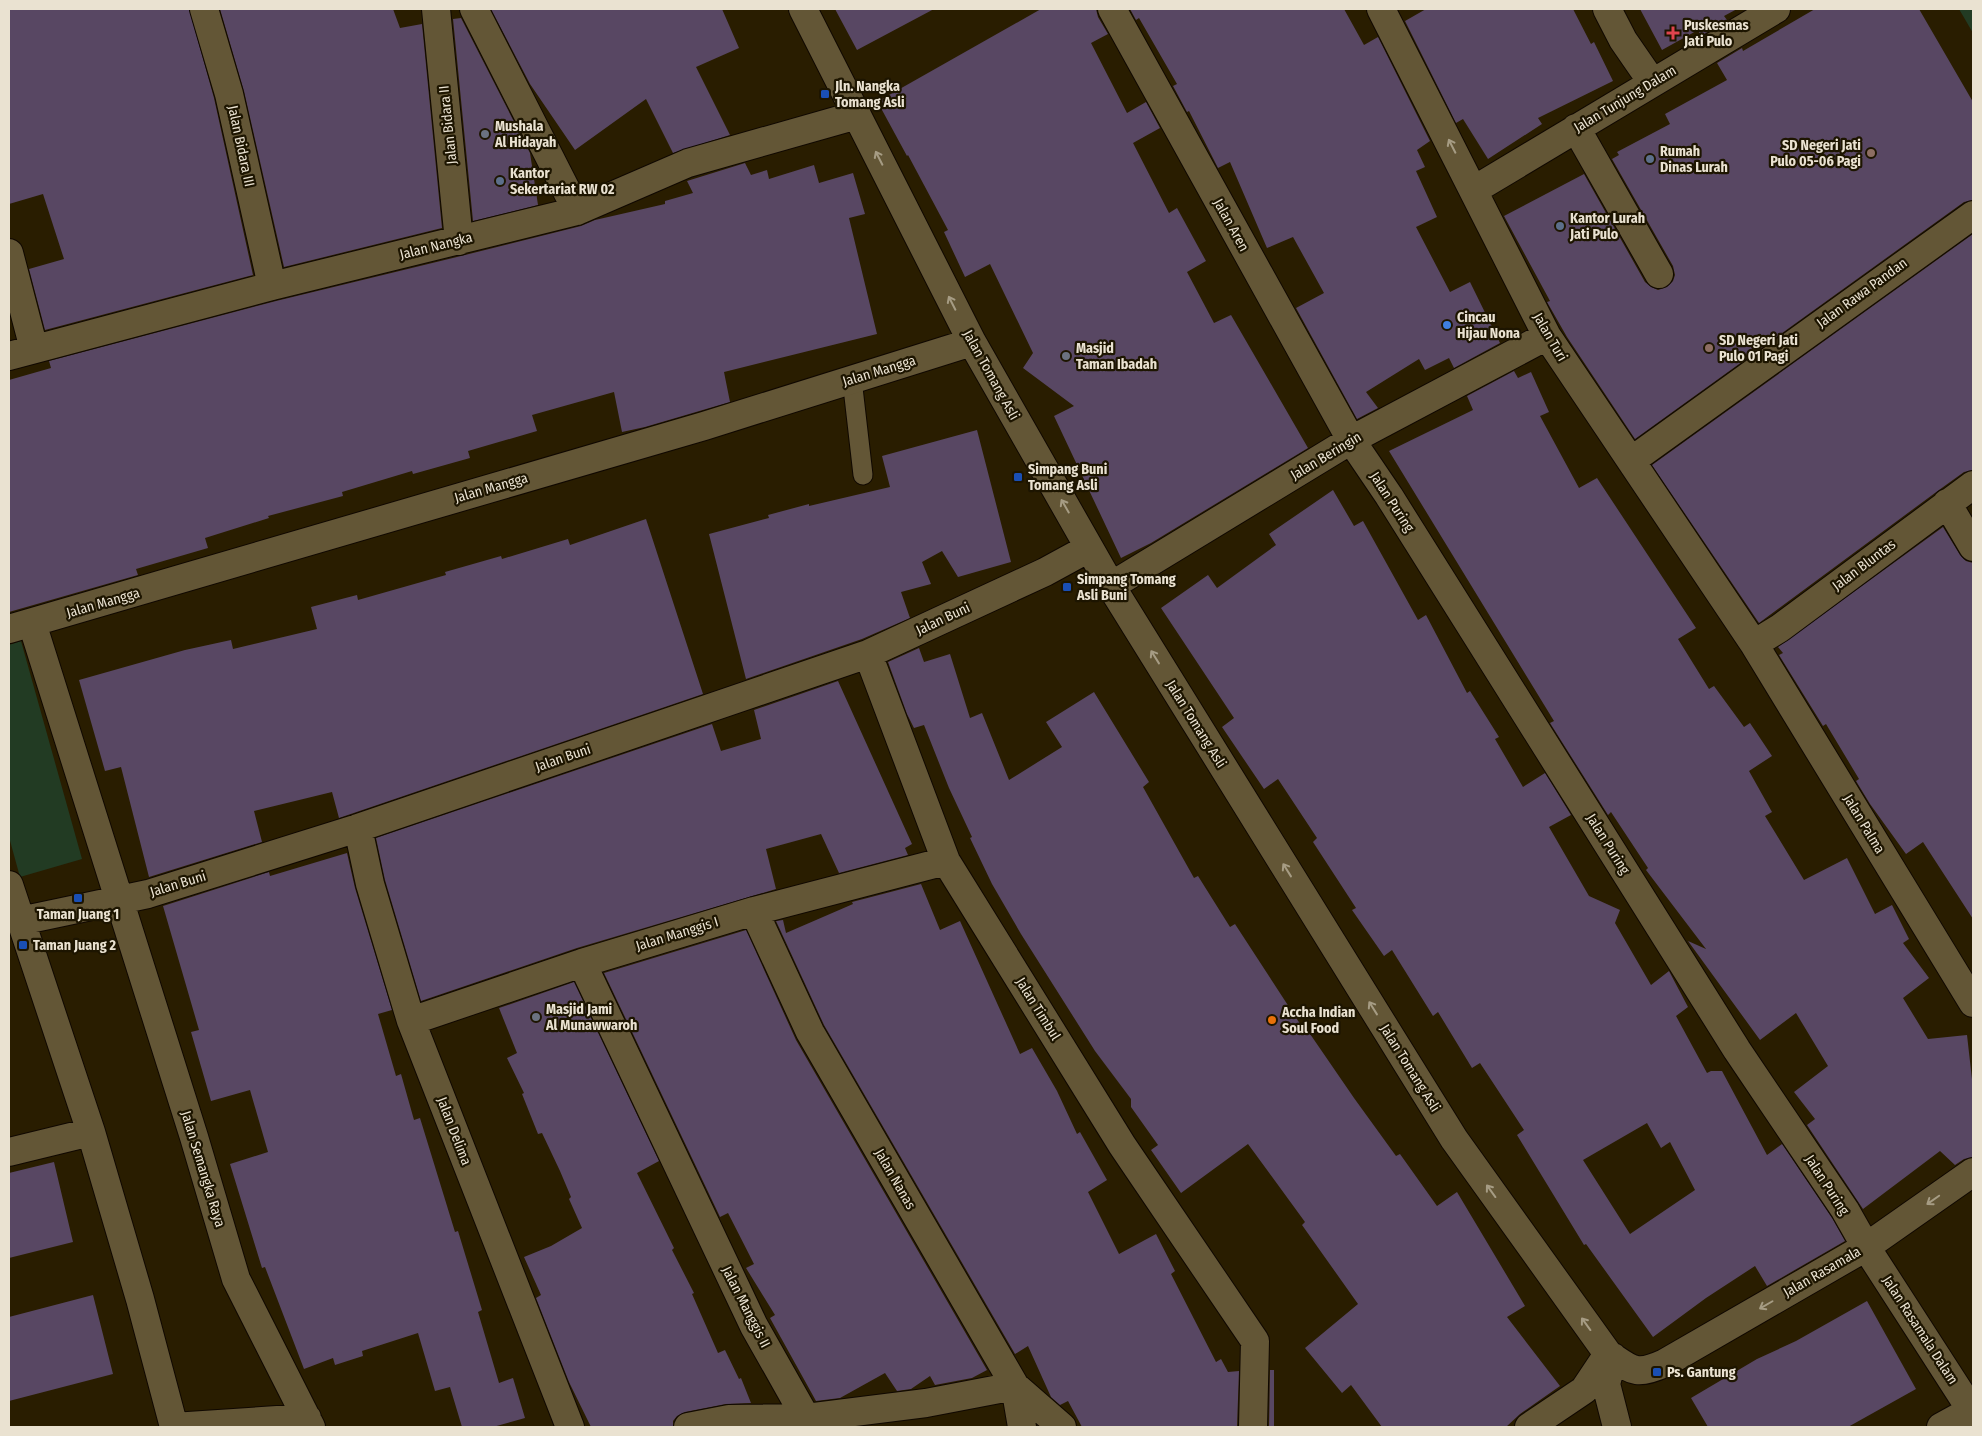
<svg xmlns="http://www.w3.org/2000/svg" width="1982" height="1436" font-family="'Fira Sans Condensed',sans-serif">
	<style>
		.green { fill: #223b23 }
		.building { fill: #584763; fill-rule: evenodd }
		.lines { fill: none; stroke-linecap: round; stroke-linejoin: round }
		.service-casing { stroke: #100800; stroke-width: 21 }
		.minor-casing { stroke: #100800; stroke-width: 30 }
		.service { stroke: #635636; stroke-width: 19 }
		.minor { stroke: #635636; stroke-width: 28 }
		.oneway { stroke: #a69c84 }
		.health-dot { fill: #e0444e; stroke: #1d1500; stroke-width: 2 }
		.transit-dot { fill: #1a4fb4; stroke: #1d1500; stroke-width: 2 }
		.worship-dot { fill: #6b7280; stroke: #1d1500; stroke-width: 2 }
		.education-dot { fill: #8d6e63; stroke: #1d1500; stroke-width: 2 }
		.service-dot { fill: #5c6f8a; stroke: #1d1500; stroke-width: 2 }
		.shop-dot { fill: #3f7fe0; stroke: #1d1500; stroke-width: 2 }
		.food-dot { fill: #e8710a; stroke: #1d1500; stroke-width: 2 }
		.labels { text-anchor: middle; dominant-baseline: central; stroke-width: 4.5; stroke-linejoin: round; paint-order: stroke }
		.poi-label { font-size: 14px; font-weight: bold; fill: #eae2d1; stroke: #1d1500; text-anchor: start }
		.street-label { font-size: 14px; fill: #eae2d1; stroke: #1d1500 }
	</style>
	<rect width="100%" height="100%" fill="#291d00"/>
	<!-- green -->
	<path class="green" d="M 1959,9 L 1973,9 L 1973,33 Z
		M 21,641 L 82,859 L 20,877 L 9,837 L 9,645 Z"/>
	<!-- building -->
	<path class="building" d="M 9,9 L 189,9 L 214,98 L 253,275 L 45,330 L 29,269 L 64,259 L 43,194 L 9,204 Z
		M 220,9 L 393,9 L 400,28 L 422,24 L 442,228 L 284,267 L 244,91 Z
		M 491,9 L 722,9 L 739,48 L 696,67 L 730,135 L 673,153 L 646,99 L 575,150 L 530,84 Z
		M 835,9 L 934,9 L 857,50 Z
		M 1041,9 L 1096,9 L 1098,17 L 1108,34 L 1091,43 L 1127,113 L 1146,102 L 1160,128 L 1133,143 L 1169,213 L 1177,208 L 1206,261 L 1187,272 L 1214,323 L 1231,315 L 1308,448 L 1151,543 L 1121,558 L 1054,416 L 1074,406 L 1023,368 L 1033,353 L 990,264 L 965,277 L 944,232 L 948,230 L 908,155 L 907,156 L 882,110 L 882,99 Z
		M 1130,9 L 1344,9 L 1364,45 L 1378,37 L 1430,141 L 1417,150 L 1425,167 L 1416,171 L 1437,217 L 1416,227 L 1450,292 L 1470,282 L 1500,343 L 1454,368 L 1449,358 L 1425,370 L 1419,359 L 1366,392 L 1378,408 L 1357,419 L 1296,308 L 1324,293 L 1293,237 L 1267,248 L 1230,162 L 1218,168 L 1189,111 L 1187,112 L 1173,86 L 1177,84 L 1139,18 L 1136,20 Z
		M 1426,9 L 1573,9 L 1591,44 L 1594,42 L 1613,81 L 1538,118 L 1542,124 L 1488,159 L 1463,119 L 1456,123 L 1405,21 Z
		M 1640,9 L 1737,9 L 1724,16 L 1727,20 L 1701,36 L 1698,30 L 1662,50 Z
		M 1815,9 L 1919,9 L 1973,102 L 1973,200 L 1964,202 L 1635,439 L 1567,337 L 1547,302 L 1550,301 L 1504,216 L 1584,174 L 1645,282 L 1651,287 L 1658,290 L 1667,287 L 1673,281 L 1675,275 L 1673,266 L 1612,159 L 1619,155 L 1617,152 L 1670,124 L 1665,114 L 1727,80 L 1717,63 L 1742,48 L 1743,51 Z
		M 461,18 L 530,153 L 538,205 L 473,221 L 453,19 Z
		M 745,163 L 751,175 L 767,170 L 769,179 L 814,165 L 819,183 L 853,173 L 865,214 L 849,218 L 877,334 L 724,372 L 730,402 L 645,427 L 622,432 L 614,392 L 532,415 L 537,431 L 468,451 L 470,458 L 413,474 L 412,471 L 342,492 L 343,496 L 268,516 L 269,518 L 205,538 L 208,548 L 136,569 L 138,575 L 9,612 L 9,380 L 51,368 L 49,361 L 276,301 L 461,256 L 581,226 L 595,220 L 665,204 L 665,201 L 693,193 L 687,181 Z
		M 1973,234 L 1973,470 L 1964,472 L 1939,490 L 1759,623 L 1652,465 Z
		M 1514,371 L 1518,378 L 1531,372 L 1549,412 L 1540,416 L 1579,488 L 1597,478 L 1696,628 L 1678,639 L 1709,689 L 1714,686 L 1744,727 L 1750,723 L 1772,756 L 1749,771 L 1772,812 L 1765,816 L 1804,880 L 1847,858 L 1875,914 L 1892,905 L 1909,939 L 1903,943 L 1929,978 L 1903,998 L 1928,1039 L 1967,1035 L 1973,1088 L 1973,1157 L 1964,1159 L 1955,1165 L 1940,1151 L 1863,1209 L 1807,1125 L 1815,1119 L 1794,1092 L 1828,1066 L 1796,1013 L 1760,1040 L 1688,941 L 1706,949 L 1646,870 L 1648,868 L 1611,812 L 1608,815 L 1550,723 L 1554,721 L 1389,451 L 1473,410 L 1467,396 Z
		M 977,430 L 1011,562 L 958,577 L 942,551 L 922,562 L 931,584 L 901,592 L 910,618 L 862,639 L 746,679 L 709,534 L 769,518 L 768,515 L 809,504 L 809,506 L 890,487 L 882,456 Z
		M 1333,490 L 1354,526 L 1363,521 L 1418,620 L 1426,615 L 1467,693 L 1470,691 L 1499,737 L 1495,739 L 1523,787 L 1545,773 L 1571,815 L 1549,827 L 1589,896 L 1620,910 L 1615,923 L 1651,985 L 1669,971 L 1688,1007 L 1676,1016 L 1707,1073 L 1711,1071 L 1722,1071 L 1767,1155 L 1782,1144 L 1832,1218 L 1845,1241 L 1767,1286 L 1755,1266 L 1706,1298 L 1653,1337 L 1586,1244 L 1584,1245 L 1517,1135 L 1524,1130 L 1480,1063 L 1472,1068 L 1438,1012 L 1433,1016 L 1392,950 L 1384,956 L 1352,910 L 1356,908 L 1313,842 L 1317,838 L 1278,779 L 1264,789 L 1222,727 L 1234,718 L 1161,608 L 1208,575 L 1217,588 L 1276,545 L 1269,534 ZM 1647,1123 L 1661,1148 L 1670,1142 L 1695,1190 L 1630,1234 L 1583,1160 Z
		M 646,519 L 703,694 L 339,818 L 332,792 L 254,811 L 262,842 L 149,877 L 121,767 L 105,771 L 79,680 L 185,650 L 231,640 L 233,649 L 317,629 L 311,607 L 357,595 L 358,600 L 446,575 L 445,572 L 501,556 L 502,559 L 568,539 L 570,545 Z
		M 1943,527 L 1960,555 L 1966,561 L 1973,563 L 1973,919 L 1923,842 L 1906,854 L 1870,804 L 1856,781 L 1859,779 L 1826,724 L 1823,726 L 1779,655 L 1783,653 L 1778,647 Z
		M 919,648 L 924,662 L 950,654 L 970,718 L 982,713 L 1009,780 L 1062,747 L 1046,722 L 1094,692 L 1149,782 L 1143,787 L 1194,878 L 1198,876 L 1230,927 L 1235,924 L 1306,1033 L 1308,1031 L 1354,1098 L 1396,1156 L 1400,1154 L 1437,1206 L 1457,1192 L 1525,1306 L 1507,1317 L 1560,1386 L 1520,1414 L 1506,1427 L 1382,1427 L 1351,1385 L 1342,1393 L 1305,1348 L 1358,1304 L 1302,1225 L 1305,1222 L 1248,1144 L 1181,1193 L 1151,1150 L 1158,1145 L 1131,1107 L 1131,1099 L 1095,1051 L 1021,934 L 992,884 L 970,838 L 972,837 L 949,788 L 924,725 L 914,728 L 907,714 L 888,662 Z
		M 838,681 L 912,844 L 905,848 L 908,855 L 839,873 L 821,834 L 766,849 L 776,889 L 577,948 L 421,1001 L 385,880 L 376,838 L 712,724 L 721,751 L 761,739 L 754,710 Z
		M 347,853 L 355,888 L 392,1010 L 378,1014 L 396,1076 L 401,1074 L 414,1120 L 420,1118 L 455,1232 L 458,1231 L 482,1310 L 478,1312 L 499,1383 L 513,1378 L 525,1418 L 493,1427 L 462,1427 L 450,1387 L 435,1391 L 418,1333 L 362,1351 L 363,1356 L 335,1365 L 333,1358 L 304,1369 L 265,1267 L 262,1268 L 230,1164 L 268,1152 L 250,1090 L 211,1101 L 191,1032 L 199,1030 L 163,906 L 269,872 L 270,876 Z
		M 921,884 L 940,930 L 960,921 L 1020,1054 L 1032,1048 L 1057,1091 L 1077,1134 L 1080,1132 L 1107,1180 L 1088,1192 L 1119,1254 L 1156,1234 L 1175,1271 L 1171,1274 L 1216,1362 L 1221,1359 L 1228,1372 L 1239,1371 L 1237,1427 L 1082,1427 L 1068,1401 L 1060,1405 L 1051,1397 L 1028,1346 L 1015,1354 L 824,1025 L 776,921 L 783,920 L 786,933 L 853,904 L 852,902 Z
		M 746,930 L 796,1040 L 987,1370 L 972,1378 L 935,1385 L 930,1376 L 911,1389 L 897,1391 L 885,1373 L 840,1398 L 816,1401 L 770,1318 L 775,1315 L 746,1268 L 754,1264 L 728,1213 L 720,1217 L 604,973 Z
		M 574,982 L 659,1161 L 637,1173 L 674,1248 L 672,1250 L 694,1293 L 692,1294 L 718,1353 L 725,1350 L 739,1379 L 741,1378 L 751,1403 L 726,1404 L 685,1412 L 677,1416 L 673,1421 L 673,1427 L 591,1427 L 569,1382 L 536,1298 L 541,1295 L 524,1257 L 551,1246 L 582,1228 L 569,1199 L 571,1197 L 560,1171 L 542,1133 L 538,1134 L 522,1094 L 524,1093 L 507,1058 L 517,1053 L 499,1008 Z
		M 54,1162 L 73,1242 L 9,1258 L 9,1173 Z
		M 93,1295 L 113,1374 L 9,1401 L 9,1317 Z
		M 1867,1301 L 1916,1389 L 1848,1427 L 1708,1427 L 1691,1398 L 1757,1359 L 1796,1341 Z
		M 1270,1370 L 1274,1370 L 1274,1427 L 1269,1427 Z"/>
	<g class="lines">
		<defs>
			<path id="service" d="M 852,379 L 863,475"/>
			<path id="minor" d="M 204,9 L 229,94 L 272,286
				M 436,9 L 459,241
				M 474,9 L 577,211
				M 803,9 L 972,342 L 1111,586 L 1454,1139 L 1608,1354 C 1633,1371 1636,1376 1665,1363 L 1866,1247 L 1973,1172
				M 1112,9 L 1351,440 L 1389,496 L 1737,1050 L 1845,1210 L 1866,1247 L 1973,1413
				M 1381,9 L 1547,336 L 1754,644 L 1973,1003
				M 1607,9 L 1623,40 L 1652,82
				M 1576,128 L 1659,274
				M 1474,190 L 1776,9
				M 9,253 L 34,349
				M 9,356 L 272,286 L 577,211 L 688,163 L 857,115
				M 1631,461 L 1973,215
				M 1947,503 L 1973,547
				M 1111,586 L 1351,440 L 1547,336
				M 32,623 L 194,1137 L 236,1279 L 311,1427
				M 9,629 L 704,426 L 972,342
				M 1754,644 L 1780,628 L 1973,485
				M 868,654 L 946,861 L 1122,1145 L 1255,1341 L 1253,1427
				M 358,828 L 370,884 L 411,1021 L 570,1427
				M 9,885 L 91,1132 L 140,1299 L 174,1427
				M 754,911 L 810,1032 L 1015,1386 L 1062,1427
				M 20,921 L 148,894 L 358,828 L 868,654 L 1045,572 L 1089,548
				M 582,963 L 754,1326 L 806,1418
				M 411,1021 L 582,963 L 754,911 L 946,861
				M 9,1152 L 91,1132
				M 1613,1357 L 1606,1384 L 1617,1427
				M 1015,1386 L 1022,1427
				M 173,1427 L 307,1418
				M 688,1427 L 729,1419 L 806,1418 L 926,1403 L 1015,1386
				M 1529,1427 L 1584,1390 L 1608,1354
				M 1941,1427 L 1972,1410"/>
		</defs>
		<!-- service casing -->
		<use href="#service" class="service-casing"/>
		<!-- minor casing -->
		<use href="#minor" class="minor-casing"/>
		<!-- service -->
		<use href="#service" class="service"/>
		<!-- minor -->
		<use href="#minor" class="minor"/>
	</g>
	<!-- one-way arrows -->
	<defs><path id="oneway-shaft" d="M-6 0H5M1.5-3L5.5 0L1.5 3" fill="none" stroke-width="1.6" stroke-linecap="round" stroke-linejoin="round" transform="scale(1.25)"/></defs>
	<g class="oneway">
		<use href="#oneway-shaft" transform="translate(1452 146) rotate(-117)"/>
		<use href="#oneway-shaft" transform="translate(879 158) rotate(-117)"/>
		<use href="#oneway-shaft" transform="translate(952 303) rotate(-117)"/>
		<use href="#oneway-shaft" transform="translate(1065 506) rotate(-120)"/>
		<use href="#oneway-shaft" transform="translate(1155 657) rotate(-122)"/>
		<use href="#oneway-shaft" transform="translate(1287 870) rotate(-122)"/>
		<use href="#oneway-shaft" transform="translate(1373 1008) rotate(-122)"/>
		<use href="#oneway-shaft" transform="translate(1491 1191) rotate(-126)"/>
		<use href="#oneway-shaft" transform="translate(1933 1200) rotate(145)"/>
		<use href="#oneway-shaft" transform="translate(1766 1305) rotate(150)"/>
		<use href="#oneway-shaft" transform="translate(1586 1324) rotate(-126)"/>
	</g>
	<!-- markers -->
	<path class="health-dot" d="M1670.5 25.5h5v5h5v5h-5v5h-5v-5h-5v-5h5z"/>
	<g class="transit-dot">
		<rect x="820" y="89" width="10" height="10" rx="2.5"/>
		<rect x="1013" y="472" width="10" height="10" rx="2.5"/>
		<rect x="1062" y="582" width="10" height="10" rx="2.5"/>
		<rect x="73" y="893" width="10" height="10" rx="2.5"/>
		<rect x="18" y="940" width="10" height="10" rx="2.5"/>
		<rect x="1652" y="1367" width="10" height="10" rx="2.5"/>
	</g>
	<g class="worship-dot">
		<circle cx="485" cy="134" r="5"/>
		<circle cx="1066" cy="356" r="5"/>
		<circle cx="536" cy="1017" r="5"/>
	</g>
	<g class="education-dot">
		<circle cx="1871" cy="153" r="5"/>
		<circle cx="1709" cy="348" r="5"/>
	</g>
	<g class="service-dot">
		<circle cx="1650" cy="159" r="5"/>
		<circle cx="500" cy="181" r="5"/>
		<circle cx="1560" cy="226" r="5"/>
	</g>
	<circle class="shop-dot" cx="1447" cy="325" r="5"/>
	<circle class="food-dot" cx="1272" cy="1020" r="5"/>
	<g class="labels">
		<!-- poi labels -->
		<g class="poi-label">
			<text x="1684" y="25">Puskesmas<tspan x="1684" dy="16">Jati Pulo</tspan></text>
			<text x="835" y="86">Jln. Nangka<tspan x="835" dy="16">Tomang Asli</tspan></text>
			<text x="495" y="126">Mushala<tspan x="495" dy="16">Al Hidayah</tspan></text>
			<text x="1861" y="145" text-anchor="end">SD Negeri Jati<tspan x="1861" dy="16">Pulo 05-06 Pagi</tspan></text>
			<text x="1660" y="151">Rumah<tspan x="1660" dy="16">Dinas Lurah</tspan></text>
			<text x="510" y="173">Kantor<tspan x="510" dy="16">Sekertariat RW 02</tspan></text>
			<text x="1570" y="218">Kantor Lurah<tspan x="1570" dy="16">Jati Pulo</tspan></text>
			<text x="1457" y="317">Cincau<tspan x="1457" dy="16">Hijau Nona</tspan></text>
			<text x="1719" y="340">SD Negeri Jati<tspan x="1719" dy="16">Pulo 01 Pagi</tspan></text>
			<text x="1076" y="348">Masjid<tspan x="1076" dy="16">Taman Ibadah</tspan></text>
			<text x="1028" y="469">Simpang Buni<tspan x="1028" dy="16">Tomang Asli</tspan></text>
			<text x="1077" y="579">Simpang Tomang<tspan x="1077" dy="16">Asli Buni</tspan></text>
			<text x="78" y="914" text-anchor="middle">Taman Juang 1</text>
			<text x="33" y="945">Taman Juang 2</text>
			<text x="546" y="1009">Masjid Jami<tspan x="546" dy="16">Al Munawwaroh</tspan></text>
			<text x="1282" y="1012">Accha Indian<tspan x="1282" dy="16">Soul Food</tspan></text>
			<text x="1667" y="1372">Ps. Gantung</text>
		</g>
		<!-- street labels -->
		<g class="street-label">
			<text transform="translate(1625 99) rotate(-31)">Jalan Tunjung Dalam</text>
			<text transform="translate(448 125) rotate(-96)">Jalan Bidara II</text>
			<text transform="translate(241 146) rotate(78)">Jalan Bidara III</text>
			<text transform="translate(1231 225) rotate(61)">Jalan Aren</text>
			<text transform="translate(436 246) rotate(-14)">Jalan Nangka</text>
			<text transform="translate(1862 293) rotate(-36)">Jalan Rawa Pandan</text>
			<text transform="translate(1550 337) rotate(60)">Jalan Turi</text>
			<text transform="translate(879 371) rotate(-17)">Jalan Mangga</text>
			<text transform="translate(991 375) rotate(61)">Jalan Tomang Asli</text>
			<text transform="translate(1326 456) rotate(-31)">Jalan Beringin</text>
			<text transform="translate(491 488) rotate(-16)">Jalan Mangga</text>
			<text transform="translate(1392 502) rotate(57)">Jalan Puring</text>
			<text transform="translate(1864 565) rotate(-37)">Jalan Bluntas</text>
			<text transform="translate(103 603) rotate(-16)">Jalan Mangga</text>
			<text transform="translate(943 619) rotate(-25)">Jalan Buni</text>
			<text transform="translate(1196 724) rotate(58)">Jalan Tomang Asli</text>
			<text transform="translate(563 758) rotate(-19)">Jalan Buni</text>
			<text transform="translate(1864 824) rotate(59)">Jalan Palma</text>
			<text transform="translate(1608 844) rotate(58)">Jalan Puring</text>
			<text transform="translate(178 884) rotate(-17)">Jalan Buni</text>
			<text transform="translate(677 934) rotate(-17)">Jalan Manggis I</text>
			<text transform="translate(1038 1009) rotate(58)">Jalan Timbul</text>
			<text transform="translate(1410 1068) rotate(58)">Jalan Tomang Asli</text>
			<text transform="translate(454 1131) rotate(69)">Jalan Delima</text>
			<text transform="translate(203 1169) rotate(73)">Jalan Semangka Raya</text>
			<text transform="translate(895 1179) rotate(60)">Jalan Nanas</text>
			<text transform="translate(1827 1185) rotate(57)">Jalan Puring</text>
			<text transform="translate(1822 1272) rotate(-30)">Jalan Rasamala</text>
			<text transform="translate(746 1307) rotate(63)">Jalan Manggis II</text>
			<text transform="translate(1920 1330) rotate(57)">Jalan Rasamala Dalam</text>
		</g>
	</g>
	<!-- border -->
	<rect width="1982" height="1436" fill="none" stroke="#eae2d1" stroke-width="20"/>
</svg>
